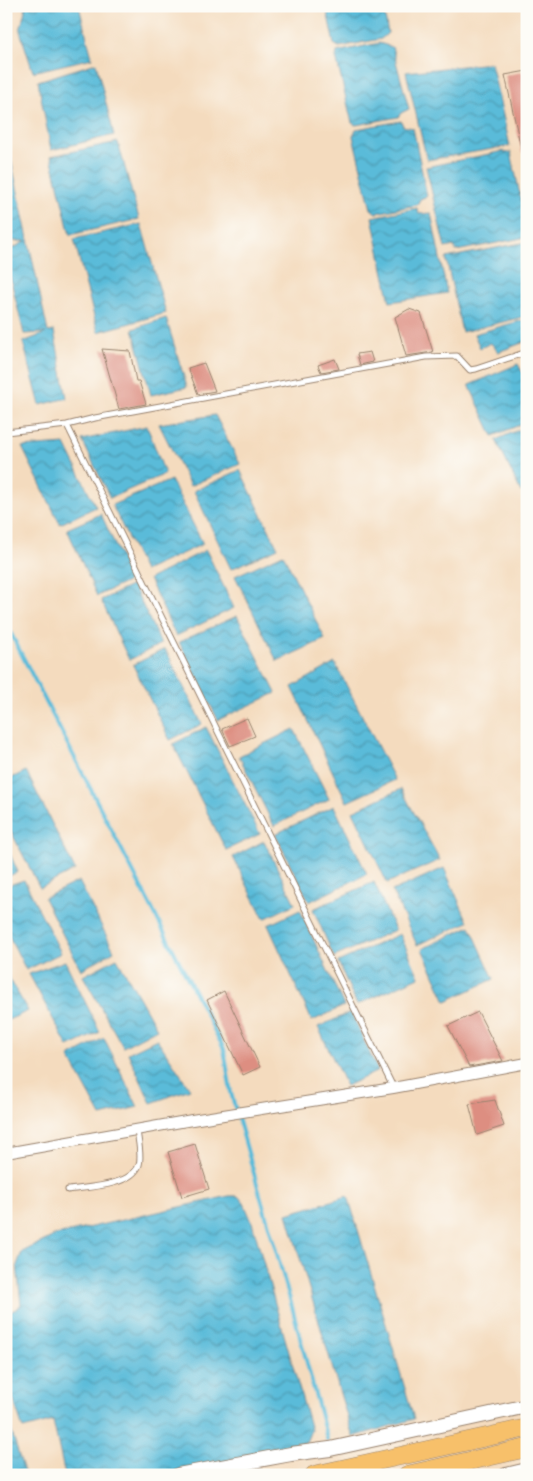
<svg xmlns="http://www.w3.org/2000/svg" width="533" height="1481" font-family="Kalam,sans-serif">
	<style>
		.water { fill: url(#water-waves); stroke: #4a727c }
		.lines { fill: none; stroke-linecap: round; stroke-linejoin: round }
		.stream { stroke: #5abbd9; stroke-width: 4 }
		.building { fill: #dd8e81 }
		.service-casing { stroke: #98826e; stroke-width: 7 }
		.minor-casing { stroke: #98826e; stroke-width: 12 }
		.tertiary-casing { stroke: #98826e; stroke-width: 16 }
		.trunk-casing { stroke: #98826e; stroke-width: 19 }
		.service { stroke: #fff; stroke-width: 5 }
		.minor { stroke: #fff; stroke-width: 10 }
		.tertiary { stroke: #fff; stroke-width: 14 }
		.trunk { stroke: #f7c06b; stroke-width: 18 }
	</style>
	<defs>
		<pattern id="water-waves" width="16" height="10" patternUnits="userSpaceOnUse" patternTransform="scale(1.25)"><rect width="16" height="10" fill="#5abbd9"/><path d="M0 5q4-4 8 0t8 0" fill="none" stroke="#4c98af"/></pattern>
	</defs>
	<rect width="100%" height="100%" fill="#fdfcf7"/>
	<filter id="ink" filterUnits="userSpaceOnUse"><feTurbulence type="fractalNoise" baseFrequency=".02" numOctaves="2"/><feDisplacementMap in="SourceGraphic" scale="10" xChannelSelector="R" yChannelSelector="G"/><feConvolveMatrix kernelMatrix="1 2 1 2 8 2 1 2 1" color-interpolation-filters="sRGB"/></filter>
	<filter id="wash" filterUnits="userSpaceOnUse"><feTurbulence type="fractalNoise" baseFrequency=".0096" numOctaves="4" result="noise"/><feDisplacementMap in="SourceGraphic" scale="20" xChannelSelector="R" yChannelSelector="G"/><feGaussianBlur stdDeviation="1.12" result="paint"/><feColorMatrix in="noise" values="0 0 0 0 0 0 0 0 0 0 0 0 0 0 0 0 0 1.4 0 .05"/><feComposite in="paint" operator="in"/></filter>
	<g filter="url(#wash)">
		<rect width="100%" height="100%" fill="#f4dbbe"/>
		<!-- water -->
		<path class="water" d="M 26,6 L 79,6 L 92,58 L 33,72 L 20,31 Z
			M 326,6 L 383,6 L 388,33 L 381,39 L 339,47 L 334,44 Z
			M 379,43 L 392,47 L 409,109 L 401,113 L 398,117 L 356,125 L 352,123 L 336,57 L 337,52 Z
			M 96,63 L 114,135 L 51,150 L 38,81 Z
			M 491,63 L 510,146 L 427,160 L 406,72 Z
			M 401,121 L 403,126 L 413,128 L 427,196 L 420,199 L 417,205 L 376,213 L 371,209 L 353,136 L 356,129 Z
			M 118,142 L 139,219 L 70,235 L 51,156 Z
			M 504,151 L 505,153 L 511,152 L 527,229 L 527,237 L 456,251 L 454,246 L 445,248 L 426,167 Z
			M 10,155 L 48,332 L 54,331 L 67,398 L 40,405 L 23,342 L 46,333 L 24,334 L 6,260 L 6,252 L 26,241 L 6,241 L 6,156 Z
			M 417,208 L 419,214 L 431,213 L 447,293 L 390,302 L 372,217 Z
			M 141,224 L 166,313 L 98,332 L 74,239 Z
			M 527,242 L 527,316 L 462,332 L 446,258 Z
			M 166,318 L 187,387 L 151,395 L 133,329 Z
			M 527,319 L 527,341 L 498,352 L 491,343 L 480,348 L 474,334 Z
			M 518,364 L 527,381 L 527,422 L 493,436 L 469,385 Z
			M 215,415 L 240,464 L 190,486 L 159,424 Z
			M 147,426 L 165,474 L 110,498 L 82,440 Z
			M 527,426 L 527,489 L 521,492 L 496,440 Z
			M 65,444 L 96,507 L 60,524 L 22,447 Z
			M 240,470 L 278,548 L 231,569 L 194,491 Z
			M 171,480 L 203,544 L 144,571 L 112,505 Z
			M 101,514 L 131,580 L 97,596 L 67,529 Z
			M 206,550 L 234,608 L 176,636 L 149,579 Z
			M 283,554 L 325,639 L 277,661 L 235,576 Z
			M 133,585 L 161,644 L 129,660 L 101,600 Z
			M 237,616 L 276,693 L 218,720 L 179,642 Z
			M 165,649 L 202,724 L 170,740 L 133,665 Z
			M 335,663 L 395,780 L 347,802 L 292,687 Z
			M 206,727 L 260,834 L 226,850 L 173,744 Z
			M 294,729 L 329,799 L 274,826 L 239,756 Z
			M 26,771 L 75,870 L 40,888 L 6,822 L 6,781 Z
			M 401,789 L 440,860 L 387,883 L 353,811 Z
			M 334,806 L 367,874 L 309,902 L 275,834 Z
			M 264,841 L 295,904 L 264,919 L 233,857 Z
			M 6,845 L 18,872 L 6,877 Z
			M 444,868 L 468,922 L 417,945 L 392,891 Z
			M 24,880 L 61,953 L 26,970 L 6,930 L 6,886 Z
			M 79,881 L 114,951 L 81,970 L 44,898 Z
			M 374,882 L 395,930 L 334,957 L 313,909 Z
			M 300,910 L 344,1006 L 312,1021 L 268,925 Z
			M 470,926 L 494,979 L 446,1001 L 422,949 Z
			M 400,934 L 419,977 L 357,1005 L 338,962 Z
			M 117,958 L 157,1029 L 123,1047 L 83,976 Z
			M 65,961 L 100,1032 L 68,1047 L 29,974 Z
			M 7,974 L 28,1011 L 6,1021 L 6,975 Z
			M 351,1012 L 378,1071 L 346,1086 L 318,1027 Z
			M 104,1038 L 138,1107 L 101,1116 L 69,1057 Z
			M 157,1039 L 190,1089 L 151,1103 L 128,1053 Z
			M 229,1196 L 238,1196 L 244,1203 L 252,1222 L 311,1430 L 302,1452 L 188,1475 L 65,1475 L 53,1421 L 23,1429 L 6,1377 L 6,1314 L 18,1308 L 21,1304 L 17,1265 L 22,1252 L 56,1235 Z
			M 348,1196 L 414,1419 L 353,1437 L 287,1214 Z
			M 6,1414 L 25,1475 L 6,1475 Z"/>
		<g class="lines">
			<!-- stream -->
			<path class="stream" d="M 6,624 L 224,1049 L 231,1093 L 291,1303 L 327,1439"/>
		</g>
		<g id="blocks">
			<!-- building -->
			<path class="building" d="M 527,71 L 527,153 L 522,153 L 505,75 Z
				M 409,309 L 421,313 L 433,352 L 406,356 L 395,317 Z
				M 102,349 L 130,351 L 136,381 L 139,381 L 146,404 L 119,409 Z
				M 370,352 L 373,362 L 360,365 L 357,354 Z
				M 335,359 L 339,369 L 321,372 L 318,365 Z
				M 204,363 L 215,391 L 198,394 L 188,368 Z
				M 247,718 L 255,736 L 230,746 L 222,729 Z
				M 224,991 L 260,1067 L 243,1075 L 207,1000 Z
				M 478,1012 L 503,1061 L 469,1067 L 448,1026 Z
				M 495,1100 L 504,1126 L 477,1135 L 469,1104 Z
				M 195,1144 L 209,1189 L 182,1197 L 168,1152 Z"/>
		</g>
	</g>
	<g filter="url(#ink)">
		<use href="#blocks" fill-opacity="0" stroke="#98826e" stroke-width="1"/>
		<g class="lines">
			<defs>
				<path id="service" d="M 67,425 L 393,1087
					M 6,432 L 67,425 L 95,418 L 426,357 L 457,356 L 470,370 L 476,369 L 527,352
					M 68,1190 C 88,1187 131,1186 139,1165 C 142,1156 138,1140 137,1130"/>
				<path id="minor" d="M 6,1153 L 192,1120 L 393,1088 L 527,1063"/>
				<path id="tertiary" d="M 178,1475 L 291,1454 L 330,1449 L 527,1406
					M 506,1475 L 527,1470"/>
				<path id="trunk" d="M 314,1475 L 527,1428
					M 407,1475 L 527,1448"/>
			</defs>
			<!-- service casing -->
			<use href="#service" class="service-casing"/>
			<!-- minor casing -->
			<use href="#minor" class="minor-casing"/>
			<!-- tertiary casing -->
			<use href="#tertiary" class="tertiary-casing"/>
			<!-- trunk casing -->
			<use href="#trunk" class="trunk-casing"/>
			<!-- service -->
			<use href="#service" class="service"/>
			<!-- minor -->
			<use href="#minor" class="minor"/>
			<!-- tertiary -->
			<use href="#tertiary" class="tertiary"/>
			<!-- trunk -->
			<use href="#trunk" class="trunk"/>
		</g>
	</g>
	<!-- margin -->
	<rect width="533" height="1481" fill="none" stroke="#fdfcf7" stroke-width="25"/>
</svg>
